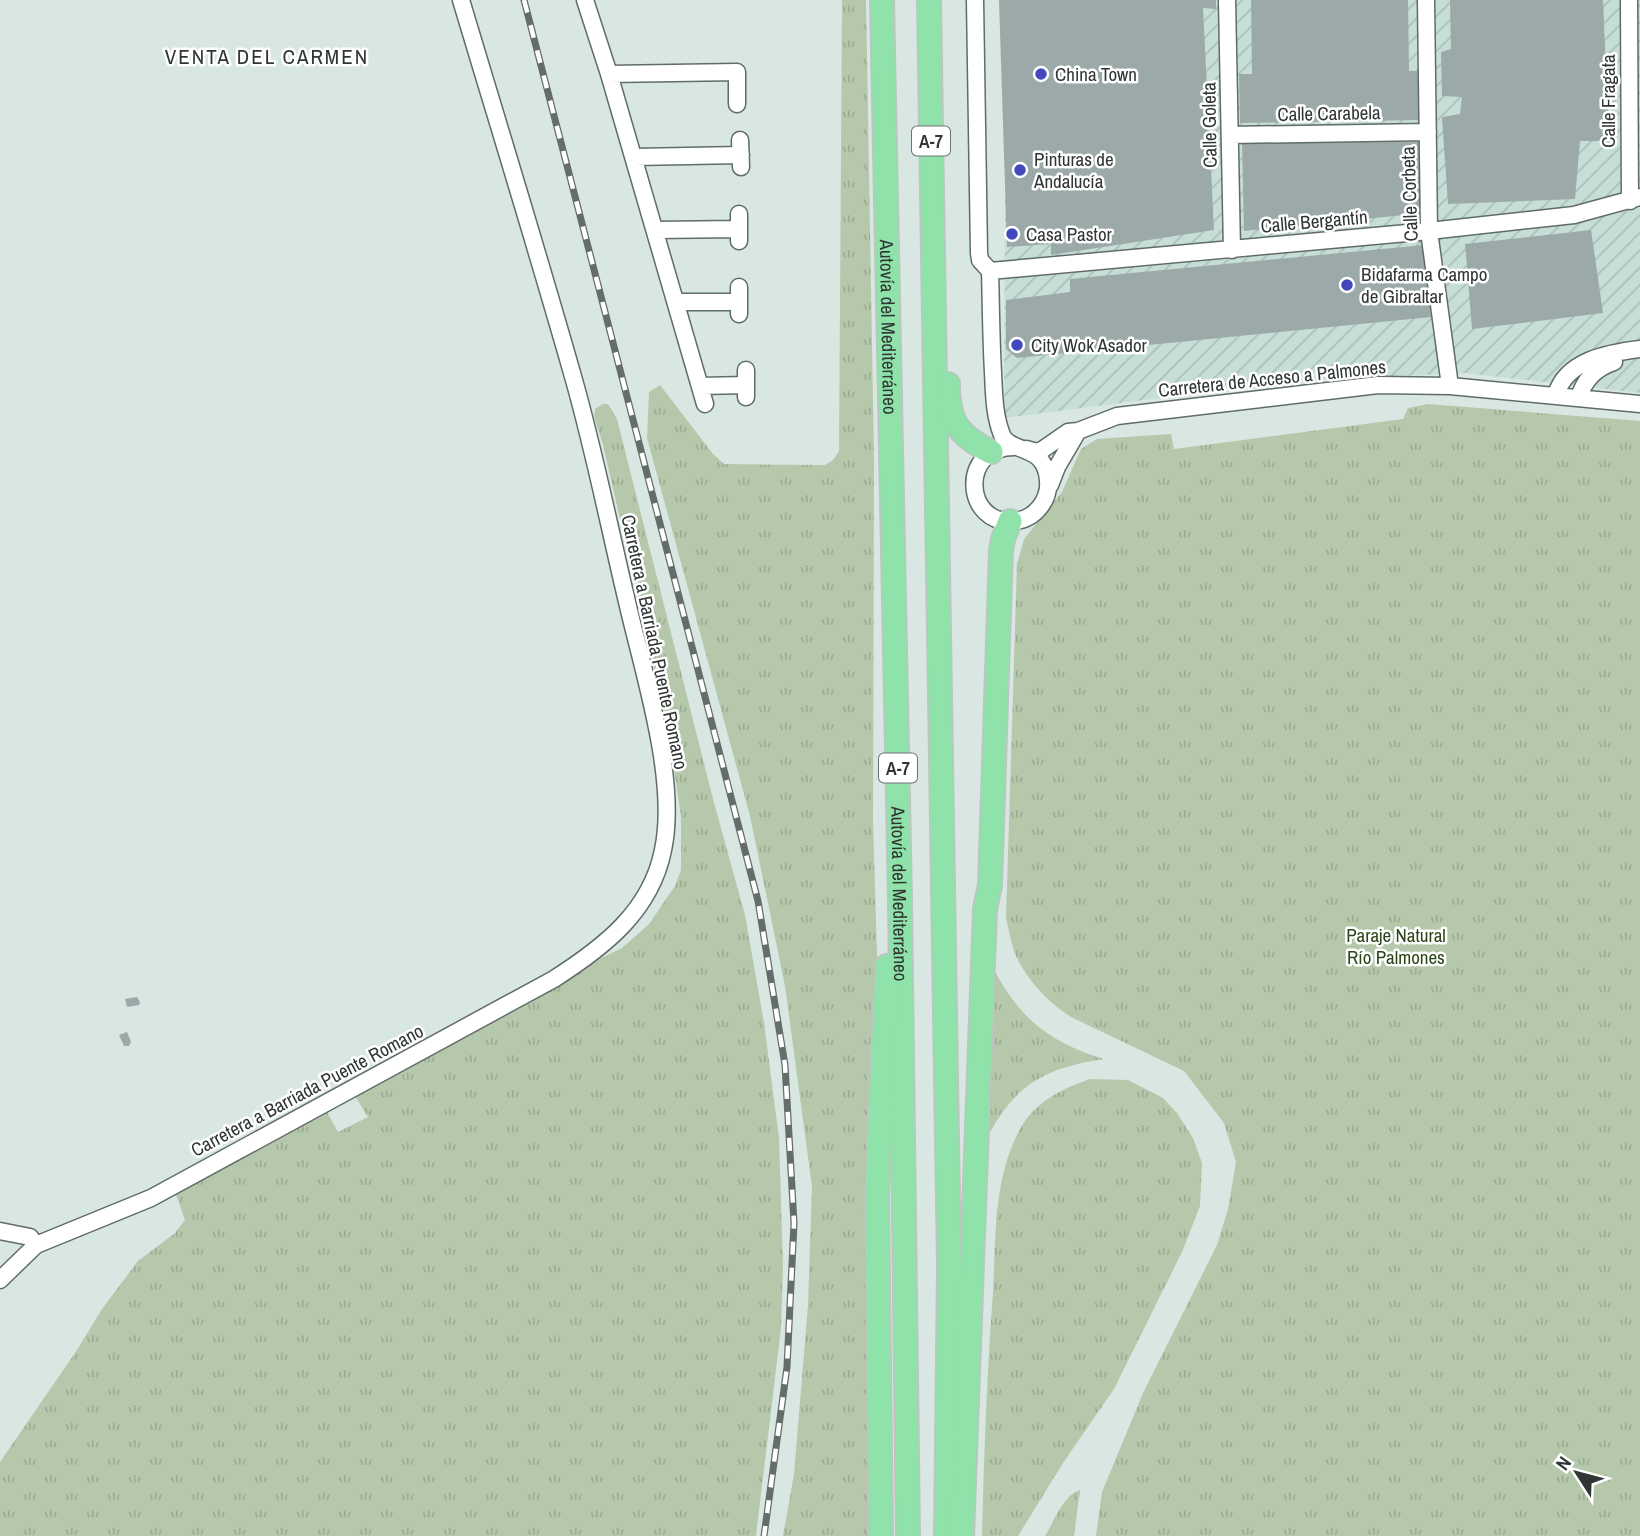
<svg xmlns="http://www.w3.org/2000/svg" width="1640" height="1536" font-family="'Archivo Narrow',sans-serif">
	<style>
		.industrial { fill: url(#industrial-furrows) }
		.grass { fill: url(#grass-tufts) }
		.building { fill: #9baaa9 }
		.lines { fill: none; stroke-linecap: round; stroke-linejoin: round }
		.minor-casing { stroke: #5f6c67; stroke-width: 19 }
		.highway-casing { stroke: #c1c3c2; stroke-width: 26 }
		.minor { stroke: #fff; stroke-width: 16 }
		.highway { stroke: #8fe2aa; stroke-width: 23 }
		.rail-casing { stroke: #646d6a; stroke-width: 7 }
		.rail { stroke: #fff; stroke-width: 4.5; stroke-dasharray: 13; stroke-linecap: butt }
		.poi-dot { fill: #4249be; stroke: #fff; stroke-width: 2.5 }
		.labels { text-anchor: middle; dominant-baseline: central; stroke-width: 5; stroke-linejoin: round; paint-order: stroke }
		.shield { fill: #fff; stroke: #6e7271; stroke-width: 2 }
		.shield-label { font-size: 18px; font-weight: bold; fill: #303634 }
		.poi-label { font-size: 19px; fill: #303634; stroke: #fff; text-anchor: start }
		.street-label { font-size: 19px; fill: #303634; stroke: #fff }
		.park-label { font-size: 19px; fill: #2c4519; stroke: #fff }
		.neighbourhood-label { font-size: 21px; letter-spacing: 2px; fill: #303634; stroke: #fff }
	</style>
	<defs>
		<pattern id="industrial-furrows" width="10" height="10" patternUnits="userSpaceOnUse" patternTransform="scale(1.75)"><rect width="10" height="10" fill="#c7ded7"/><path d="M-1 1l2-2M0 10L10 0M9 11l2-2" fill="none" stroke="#abbfb9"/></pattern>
		<pattern id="grass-tufts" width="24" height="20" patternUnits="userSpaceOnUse" patternTransform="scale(1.75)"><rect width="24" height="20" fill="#b6c8ab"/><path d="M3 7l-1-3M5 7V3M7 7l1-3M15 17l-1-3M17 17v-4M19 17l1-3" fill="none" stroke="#9dac94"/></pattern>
	</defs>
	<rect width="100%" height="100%" fill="#d9e7e2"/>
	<!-- industrial -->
	<path class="industrial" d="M 1006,0 L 1640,0 L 1640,393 L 1464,373 L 1292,381 L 1004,418 Z"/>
	<!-- grass -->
	<path class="grass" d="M 842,0 L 866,0 L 874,458 L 873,823 L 879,1018 L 866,1150 L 871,1464 L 868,1536 L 783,1536 L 794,1474 L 808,1305 L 812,1187 L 785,986 L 750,816 L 647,438 L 649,392 L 660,385 L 713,454 L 724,464 L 825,465 L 833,460 L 839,451 Z
		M 603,404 L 608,404 L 617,419 L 713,799 L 745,915 L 764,1023 L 779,1138 L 783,1266 L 781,1328 L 756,1536 L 0,1536 L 0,1462 L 77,1350 L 102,1309 L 138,1261 L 175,1233 L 185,1220 L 176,1194 L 327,1112 L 338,1132 L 368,1117 L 355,1096 L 519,1009 L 599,959 L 622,948 L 649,924 L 675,886 L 681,870 L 681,816 L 667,723 L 603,445 L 594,416 L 595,409 Z
		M 1428,404 L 1640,421 L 1640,1536 L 1096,1536 L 1102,1492 L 1143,1393 L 1217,1245 L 1228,1209 L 1236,1162 L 1224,1123 L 1184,1071 L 1071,1017 C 1049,1003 1027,980 1016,956 C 1011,944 1009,930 1006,918 L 1017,564 L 1024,539 L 1062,492 L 1081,449 L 1097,439 L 1171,434 L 1174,449 L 1403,419 L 1408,408 Z
		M 993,968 C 1020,1019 1049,1042 1104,1059 C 1044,1068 1014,1085 986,1140 Z
		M 1090,1079 L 1128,1080 L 1163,1098 L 1177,1113 L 1193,1138 L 1202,1163 L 1200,1206 L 1182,1252 L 1114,1389 L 1063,1463 L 1018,1536 L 982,1536 C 984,1455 987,1373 993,1292 C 996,1237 993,1180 1019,1131 C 1034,1102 1061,1089 1090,1079 Z
		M 1080,1490 L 1074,1536 L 1045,1536 C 1054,1522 1063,1495 1080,1490 Z"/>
	<!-- building -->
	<path class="building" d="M 999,0 L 1216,0 L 1216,9 L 1203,8 L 1214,230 L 1051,255 L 1051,244 L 1007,247 Z
		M 1251,0 L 1408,0 L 1409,71 L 1419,71 L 1420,120 L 1240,123 L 1239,74 L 1252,74 Z
		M 1450,0 L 1603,0 L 1609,141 L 1580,141 L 1575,199 L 1448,204 L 1442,117 L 1460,114 L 1462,97 L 1442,96 L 1441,52 L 1451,49 Z
		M 1420,142 L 1424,213 L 1244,231 L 1242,143 Z
		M 1591,230 L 1603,313 L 1472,329 L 1465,244 Z
		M 1424,245 L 1431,317 L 1017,358 L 1006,349 L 1006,300 L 1070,292 L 1070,279 Z
		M 137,997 L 140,1002 L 139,1005 L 127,1007 L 125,999 Z
		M 127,1032 L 131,1042 L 129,1046 L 124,1046 L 119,1035 Z"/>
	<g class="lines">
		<defs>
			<path id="minor" d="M 585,0 L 609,74 L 705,404
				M 975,0 L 979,253 L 980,260 L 990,271 C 991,304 991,338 993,372 C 994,393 994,415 1002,435 C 1010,454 1045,443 1048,480 C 1050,500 1035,519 1015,521 C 963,527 958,444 1017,447
				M 1227,0 L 1232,250
				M 1426,0 L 1429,231 L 1450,386
				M 1629,0 L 1630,201
				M 609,74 L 737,72 L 737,104
				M 1230,135 L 1428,132
				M 740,140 L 741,167
				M 634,157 L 741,155
				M 739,214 L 739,241
				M 655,230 L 739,229
				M 990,271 L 1429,231 L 1574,215 L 1640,197
				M 676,302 L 739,302
				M 739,314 L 739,287
				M 746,370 L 746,397
				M 700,386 L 746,385
				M 1556,395 C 1566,360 1608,353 1640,349
				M 1579,398 C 1584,379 1596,368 1614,362
				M 1026,449 L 1037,452 L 1042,450 L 1068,432 L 1078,431 L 1117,416 L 1378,385 L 1450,386 L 1640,404
				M 1050,485 L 1057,467 L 1078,431
				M 0,1231 L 30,1237 L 36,1245
				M 0,1280 L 36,1245 L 151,1198 L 554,979 C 604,947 651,911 663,850 C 678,781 644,675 628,606 C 610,531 595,454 574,380 C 538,253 499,127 461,0"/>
			<g id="highway">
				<path id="s1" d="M 882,0 L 900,899 L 908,1536"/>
				<path d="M 929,0 L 949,1266 L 946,1536"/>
				<path d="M 948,384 C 948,422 958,435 991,452"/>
				<path d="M 881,1536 L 877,1195 L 887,966"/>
				<path d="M 962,1536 L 985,909 L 990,885 L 1001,551 L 1003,539 L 1010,521"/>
			</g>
		</defs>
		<!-- minor casing -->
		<use href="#minor" class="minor-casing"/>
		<!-- highway casing -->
		<use href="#highway" class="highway-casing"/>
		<!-- minor -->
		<use href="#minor" class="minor"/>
		<!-- highway -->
		<use href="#highway" class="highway"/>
		<defs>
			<path id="rail" d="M 524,0 L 758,901 L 785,1065 L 794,1223 L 787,1367 L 764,1536"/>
		</defs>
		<!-- rail casing -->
		<use href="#rail" class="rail-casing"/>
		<!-- rail -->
		<use href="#rail" class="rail"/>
	</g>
	<!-- markers -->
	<g class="poi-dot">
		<circle cx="1041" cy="74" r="7"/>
		<circle cx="1020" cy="170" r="7"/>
		<circle cx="1012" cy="234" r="7"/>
		<circle cx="1347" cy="285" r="7"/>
		<circle cx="1017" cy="345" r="7"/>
	</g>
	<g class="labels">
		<!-- shield labels -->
		<g class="shield">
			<rect x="912" y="126.5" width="38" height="29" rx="5"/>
			<rect x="879" y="753.5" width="38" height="29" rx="5"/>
		</g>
		<g class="shield-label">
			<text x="931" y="141">A-7</text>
			<text x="898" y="768">A-7</text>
		</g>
		<!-- poi labels -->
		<g class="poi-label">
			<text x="1055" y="74">China Town</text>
			<text x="1034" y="159">Pinturas de<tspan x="1034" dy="22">Andalucía</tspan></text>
			<text x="1026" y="234">Casa Pastor</text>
			<text x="1361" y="274">Bidafarma Campo<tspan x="1361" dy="22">de Gibraltar</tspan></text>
			<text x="1031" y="345">City Wok Asador</text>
		</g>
		<!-- street labels -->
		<g class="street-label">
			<text transform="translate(1608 101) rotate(-90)">Calle Fragata</text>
			<text transform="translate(1329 113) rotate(-1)">Calle Carabela</text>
			<text transform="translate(1209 125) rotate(-91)">Calle Goleta</text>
			<text transform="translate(1409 194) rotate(-92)">Calle Corbeta</text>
			<text transform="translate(1314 221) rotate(-5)">Calle Bergantín</text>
			<text stroke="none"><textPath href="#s1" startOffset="327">Autovía del Mediterráneo</textPath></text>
			<text transform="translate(1272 378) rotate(-6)">Carretera de Acceso a Palmones</text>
			<text transform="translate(655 642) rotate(78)">Carretera a Barriada Puente Romano</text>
			<text stroke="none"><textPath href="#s1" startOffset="894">Autovía del Mediterráneo</textPath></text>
			<text transform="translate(307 1090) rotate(-28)">Carretera a Barriada Puente Romano</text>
		</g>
		<!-- park labels -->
		<g class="park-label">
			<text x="1396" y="935">Paraje Natural<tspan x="1396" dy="22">Río Palmones</tspan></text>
		</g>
		<!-- neighbourhood labels -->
		<g class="neighbourhood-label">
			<text x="267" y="56">VENTA DEL CARMEN</text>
		</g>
	</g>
	<!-- north arrow -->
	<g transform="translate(1577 1473) rotate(306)" stroke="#ffffff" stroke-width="5" paint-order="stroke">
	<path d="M0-5L12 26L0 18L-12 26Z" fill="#303634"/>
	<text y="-10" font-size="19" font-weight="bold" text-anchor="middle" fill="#303634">N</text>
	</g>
</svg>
